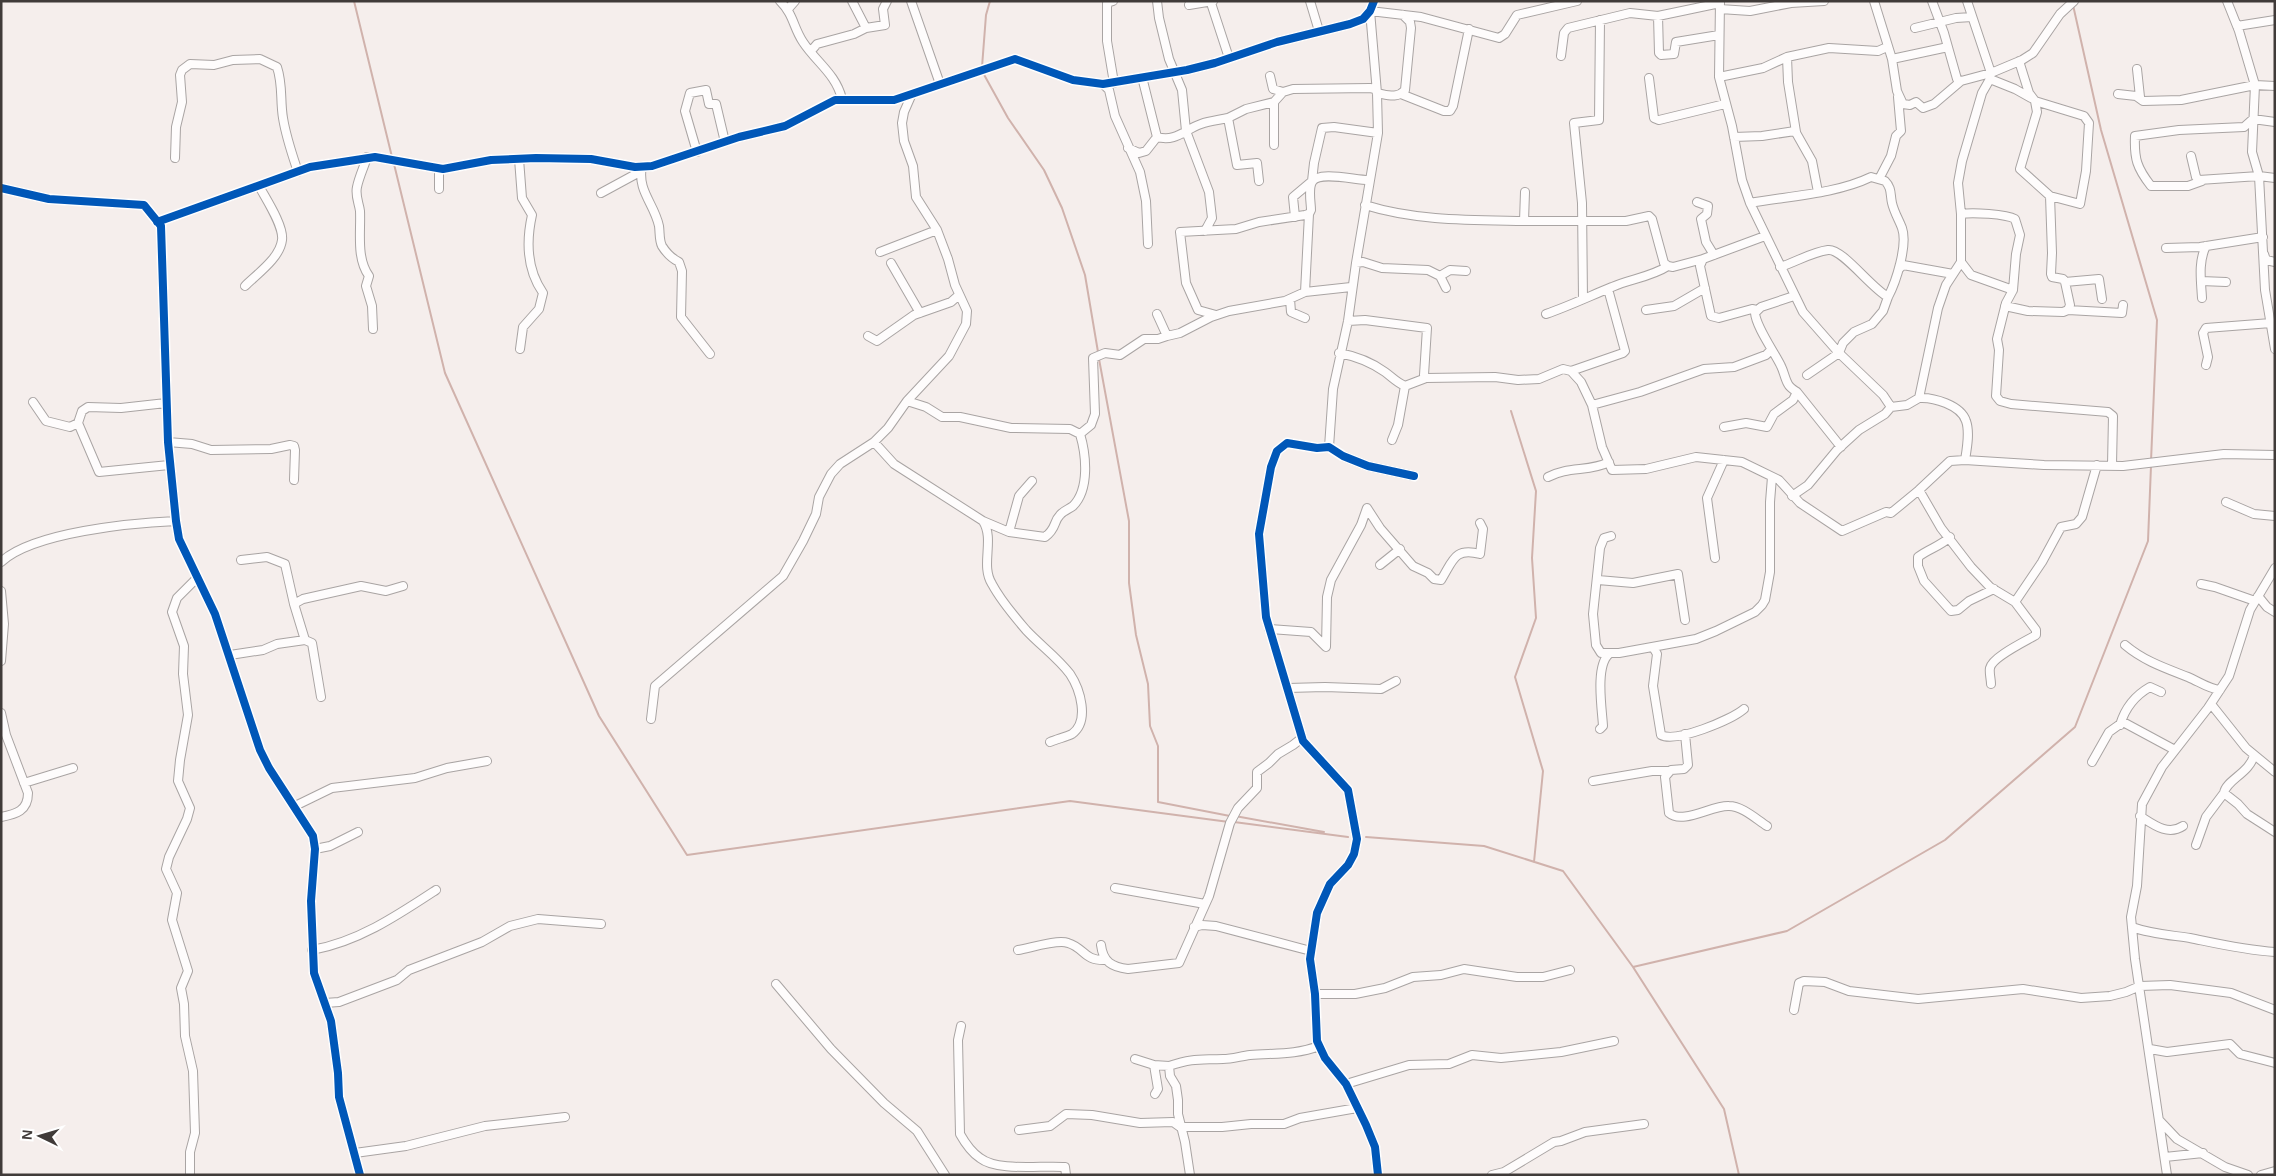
<svg xmlns="http://www.w3.org/2000/svg" width="2276" height="1176" font-family="Helvetica,sans-serif">
	<style>
		.lines { fill: none; stroke-linecap: round; stroke-linejoin: round }
		.stream { stroke: #d0b2ac; stroke-width: 2 }
		.minor-casing { stroke: #a9a4a3; stroke-width: 10 }
		.minor { stroke: #fefcfc; stroke-width: 8 }
		.cycleway-casing { stroke: #fff; stroke-width: 11 }
		.cycleway { stroke: #0057b8; stroke-width: 8 }
	</style>
	<rect width="100%" height="100%" fill="#f5eeec"/>
	<g class="lines">
		<!-- stream -->
		<path class="stream" d="M 354,1 L 392,157
			M 2073,5 L 2101,130 L 2157,320 L 2151,461
			M 982,67 L 986,15 L 990,1
			M 982,71 L 1008,118 L 1044,170 L 1062,208 L 1085,275 L 1098,352
			M 394,164 L 445,373 L 599,716 L 687,855 L 1070,801 L 1229,822
			M 1099,359 L 1129,521 L 1129,583 L 1136,635 L 1148,684 L 1150,726 L 1158,746 L 1158,802 L 1230,816
			M 1511,411 L 1536,491 L 1532,558 L 1536,618 L 1515,677 L 1543,771 L 1534,862
			M 1235,816 L 1324,832
			M 1234,822 L 1348,837
			M 1366,837 L 1484,846 L 1563,871 L 1633,967 L 1724,1109 L 1739,1175
			M 1633,967 L 1787,931 L 1945,840 L 2075,727 L 2148,541 L 2151,466"/>
		<defs>
			<path id="minor" d="M 780,1 C 794,15 793,27 803,42 C 816,62 836,74 842,99
				M 852,1 L 866,28
				M 911,1 L 940,84
				M 1113,1 L 1107,3 L 1107,41 L 1114,83
				M 1157,1 L 1159,18 L 1169,59 L 1182,90 L 1186,131 L 1209,192 L 1212,218 L 1205,231
				M 1310,1 L 1319,31
				M 1720,1 L 1719,77 L 1732,126 L 1742,180 L 1750,203 L 1803,312 L 1839,353 L 1883,395 L 1891,407
				M 1874,1 L 1892,59 L 1897,91 L 1903,104 L 1910,105 L 1916,102 L 1923,108 L 1934,104 L 1961,81
				M 1932,1 L 1944,33 L 1957,79 L 1961,81 L 1991,73 L 2022,60 L 2033,53 L 2060,14 L 2074,1
				M 1967,1 L 1991,73 L 1990,79 L 1982,93 L 1962,161 L 1958,183 L 1961,214 L 1961,262 L 1971,275 L 2013,290 L 2006,303 L 1997,339 L 1999,350 L 1996,396 L 2000,401 L 2011,404 L 2108,412 L 2113,416 L 2112,465
				M 2227,1 L 2239,31 L 2255,85 L 2252,152 L 2259,176 L 2265,290 L 2275,349
				M 1211,3 L 1229,58
				M 1189,5 L 1213,1
				M 788,9 L 795,1
				M 1720,9 L 1750,11 L 1791,3 L 1824,1
				M 1658,16 L 1659,53 L 1661,55 L 1674,54 L 1676,42 L 1719,35
				M 2237,26 L 2275,20
				M 1915,28 L 1956,18 L 1972,17
				M 811,51 L 817,44 L 854,34 L 866,28 L 885,25 L 883,9 L 887,1
				M 1561,56 L 1564,33 L 1568,28 L 1630,13 L 1658,16 L 1720,3
				M 1787,57 L 1788,82 L 1796,132
				M 1892,59 L 1948,47
				M 2019,61 L 2029,93 L 2035,101 L 2037,112 L 2020,169 L 2050,196 L 2080,204 L 2086,171 L 2089,123 L 2084,116 L 2035,101
				M 2137,69 L 2140,97
				M 1270,76 L 1273,89 L 1283,92
				M 1719,77 L 1763,68 L 1787,57 L 1829,48 L 1878,51 L 1887,47
				M 1649,78 L 1654,118 L 1659,120 L 1725,104
				M 1990,79 L 2015,89 L 2031,98
				M 1103,84 L 1109,90 L 1115,116 L 1140,172 L 1146,201 L 1148,244
				M 1401,94 L 1444,111 L 1450,111 L 1453,106 L 1469,29
				M 2118,94 L 2136,96 L 2143,101 L 2181,100 L 2255,85 L 2275,86
				M 1157,137 C 1176,142 1184,130 1201,124 C 1209,121 1219,120 1228,118
				M 1734,137 L 1762,136 L 1795,131 L 1812,161 L 1818,192
				M 1274,145 L 1274,102 L 1283,92 L 1293,89 L 1370,88 L 1375,89 L 1377,93 C 1388,95 1397,99 1405,90 L 1411,28 L 1410,22 L 1403,15
				M 1128,148 L 1139,153 L 1146,151 L 1157,137 L 1142,77
				M 697,152 L 685,111 L 690,93 L 706,90 L 709,104 L 716,104 L 725,142
				M 2191,156 L 2196,177 L 2199,180 L 2259,176 L 2275,178
				M 367,157 C 364,167 359,177 357,187 C 355,196 359,203 360,211 C 361,232 356,258 369,276 L 366,286 L 372,306 L 373,329
				M 175,158 L 176,127 L 182,102 L 180,75 L 182,70 L 190,64 L 214,65 L 233,60 L 260,59 L 277,67 C 283,85 280,100 283,118 C 286,137 292,154 298,172
				M 519,159 L 522,198 L 532,215 C 526,242 527,270 543,293 L 539,309 L 523,327 L 520,349
				M 642,166 C 637,191 654,203 659,226 C 660,233 659,240 662,246 C 667,254 671,258 679,262 L 682,271 L 681,317 L 710,354
				M 1879,179 L 1891,156 L 1896,136 L 1901,131 L 1898,97
				M 1259,181 L 1257,163 L 1237,165 L 1228,118 L 1246,109 L 1274,102
				M 2202,181 L 2188,186 L 2151,186 C 2137,168 2134,159 2135,136 L 2179,130 L 2244,127 L 2253,119 L 2275,122
				M 1,188 L 49,199 L 144,205 L 161,226 L 168,442 L 176,521 L 179,539 L 215,614 L 260,750 L 269,768 L 313,836 L 315,849 L 311,901 L 314,973 L 331,1021 L 338,1073 L 339,1097 L 360,1175
				M 439,189 L 439,168
				M 1525,192 L 1524,221 L 1626,221 L 1649,216 L 1652,219 L 1664,263 L 1668,266
				M 601,193 L 636,174 L 641,168
				M 2050,196 L 2052,253 L 2051,274 L 2052,277 L 2063,279 L 2065,282 L 2099,279 L 2102,299
				M 1697,202 L 1708,206 L 1707,214 L 1701,219 L 1706,242 L 1714,255
				M 1750,203 C 1788,196 1836,194 1871,177 L 1885,181 C 1892,188 1890,194 1892,203 C 1894,212 1899,220 1902,228 C 1908,245 1896,282 1888,297
				M 1365,205 C 1416,221 1471,220 1524,221
				M 1961,214 C 1972,212 2006,214 2015,219 L 2020,235 L 2016,254 L 2013,290
				M 1295,217 L 1293,197 L 1312,181 L 1314,163 L 1322,128 L 1334,127 L 1378,133
				M 157,222 L 310,167 L 375,157 L 443,169 L 491,160 L 536,158 L 591,159 L 635,167 L 652,166 L 739,137 L 785,126 L 835,100 L 894,100 L 1015,59 L 1073,80 L 1103,84 L 1187,70 L 1215,63 L 1277,42 L 1350,24 L 1363,19 L 1370,11 L 1374,1
				M 2166,248 L 2200,247 L 2263,237
				M 880,252 L 937,230
				M 2264,254 L 2266,260 L 2275,262
				M 891,263 L 920,313
				M 1356,263 L 1378,133 L 1377,93 L 1370,11 L 1421,17 L 1499,38 L 1505,34 L 1517,15 L 1577,1
				M 1780,267 C 1796,262 1812,252 1828,250 C 1842,248 1871,288 1888,297 L 1883,311 L 1872,324 L 1854,332 L 1843,343 L 1839,353 L 1807,375
				M 1899,269 L 1903,265 L 1953,274
				M 1440,276 L 1450,270 L 1466,271
				M 2201,281 L 2226,282
				M 2065,282 L 2070,305 L 2068,310
				M 245,286 C 257,274 280,258 282,240 C 284,226 266,199 259,186
				M 1305,292 L 1309,214
				M 1794,296 L 1761,307 L 1755,313 C 1756,327 1775,353 1781,366 C 1784,372 1785,379 1788,384 C 1790,388 1794,390 1797,392 L 1841,447
				M 2202,298 C 2201,280 2198,262 2206,246
				M 1290,299 L 1291,312 L 1305,318
				M 1583,299 L 1582,203 L 1574,123 L 1599,120 L 1600,20
				M 2005,306 L 2028,311 L 2063,312 L 2068,310 L 2122,313 L 2123,305
				M 1646,310 L 1674,306 L 1705,288
				M 1757,310 L 1752,309 L 1719,318 L 1711,316 L 1700,266 L 1703,259 L 1765,236
				M 1157,314 L 1167,336 L 1180,333 L 1211,317 L 1229,311 L 1285,301 L 1305,292 L 1351,287
				M 1546,314 C 1569,306 1590,296 1612,287 C 1630,279 1651,277 1668,266 L 1673,267 L 1703,259
				M 1216,315 L 1198,310 L 1186,283 L 1180,232 L 1236,229 L 1259,222 L 1305,215 L 1309,214 L 1311,210 C 1311,203 1308,189 1312,182 C 1319,170 1358,181 1370,180
				M 1348,321 L 1365,320 L 1427,328 L 1424,375 L 1426,378
				M 868,336 L 877,341 L 914,315 L 951,302 L 959,295
				M 1339,353 C 1355,356 1371,362 1385,372 C 1392,377 1396,382 1405,386 L 1426,378 L 1495,377 L 1518,380 L 1539,379 L 1563,369 L 1571,371 L 1581,382 L 1592,405 L 1640,392 L 1704,369 L 1734,367 L 1766,355 L 1770,351
				M 2206,365 L 2208,357 L 2203,333 L 2206,328 L 2271,323
				M 1571,371 L 1623,353 L 1625,351 L 1608,289
				M 1919,398 C 1933,397 1961,405 1966,421 C 1970,432 1967,448 1965,460
				M 907,401 L 926,407 L 942,417 L 960,417 L 1011,428 L 1070,429 L 1080,434 C 1086,454 1090,489 1073,506 C 1069,509 1063,511 1060,515 C 1053,522 1057,528 1045,537 L 1009,532
				M 33,402 L 46,421 L 70,427 L 78,423
				M 166,403 L 121,408 L 88,407 L 82,411 L 78,423 L 99,472 L 169,465
				M 1592,405 L 1602,447 L 1612,470 L 1646,469 L 1696,457 L 1742,462 L 1779,480 L 1800,503 L 1842,531 L 1886,512 L 1891,513 L 1919,490
				M 1724,427 L 1746,423 L 1767,427 L 1774,414 L 1793,400 L 1797,392
				M 1080,434 L 1091,425 L 1095,414 L 1093,358 L 1105,353 L 1120,355 L 1144,339 L 1158,339 L 1167,336
				M 1392,440 L 1398,425 L 1405,386
				M 168,442 L 192,444 L 211,450 L 271,449 L 290,445 L 294,446 L 295,450 L 294,480
				M 874,442 L 894,464 L 983,521 C 995,540 980,565 992,584 C 1001,601 1014,616 1026,630 C 1040,645 1058,658 1070,674 C 1080,689 1090,721 1072,734 C 1066,737 1057,739 1050,742
				M 1329,447 L 1333,389 L 1348,321 L 1356,263 L 1363,262 L 1382,268 L 1428,270 L 1440,276 L 1446,288
				M 1548,477 C 1568,466 1590,472 1609,462
				M 1792,496 L 1808,485 L 1837,450 L 1859,430 L 1885,414 L 1891,407 L 1907,405 L 1919,398 L 1938,308 L 1946,285 L 1961,262
				M 2226,502 L 2254,514 L 2275,516
				M 983,521 L 1009,532 L 1019,496 L 1032,481
				M 1611,536 L 1604,538 L 1600,548 L 1593,614 L 1596,645 L 1601,653 L 1619,653 L 1696,639 L 1716,631 L 1755,612 L 1762,605 L 1765,600 L 1770,572 L 1770,502 L 1772,477
				M 1950,537 C 1939,547 1930,548 1918,557 L 1918,566 L 1924,581 L 1951,611 L 1958,610 L 1969,601 L 1994,589
				M 1715,558 L 1707,498 L 1724,460
				M 241,560 L 267,557 L 285,564 L 294,604
				M 1,562 C 33,532 132,523 176,521
				M 1380,565 L 1400,549
				M 1598,580 L 1633,583 L 1678,574 L 1685,620
				M 2201,584 L 2215,587 L 2255,601
				M 1,591 L 4,624 L 1,661
				M 2258,596 L 2267,607 L 2275,612
				M 2015,602 L 2042,562 L 2061,527 L 2076,524 L 2082,517 L 2097,465
				M 1269,629 L 1311,632 L 1326,647 L 1327,597 L 1331,580 L 1361,525 L 1367,508 L 1380,528 L 1413,566 L 1428,573 L 1434,579 L 1441,580 C 1453,561 1454,547 1480,554 L 1483,529 L 1480,523
				M 305,640 L 312,643 L 321,697
				M 2125,645 C 2144,661 2165,668 2188,677 C 2200,682 2207,688 2220,690
				M 1653,647 L 1657,654 L 1653,686 L 1661,735 C 1676,743 1731,720 1744,709
				M 230,655 L 263,650 L 277,644 L 305,640 L 294,604 L 303,599 L 361,586 L 386,591 L 403,586
				M 1991,684 C 1991,679 1989,673 1990,668 C 1992,657 2026,641 2036,635 L 2036,630 L 2015,602 L 1990,587 L 1971,567 L 1941,528 L 1919,490 L 1950,461 L 1965,460 L 2044,465 L 2123,466 L 2224,454 L 2275,455
				M 1288,688 L 1325,687 L 1381,689 L 1396,681
				M 2211,704 L 2246,748 L 2275,772
				M 1,713 L 6,735 L 28,793 C 28,811 16,814 1,817
				M 651,719 L 655,686 L 783,576 L 803,541 L 816,514 L 819,497 L 831,474 L 840,464 L 874,442 L 888,428 L 907,401 L 949,356 L 966,324 L 967,311 L 955,285 L 948,259 L 937,230 L 916,197 L 913,166 L 904,141 L 902,123 L 904,112 L 911,96
				M 2120,725 C 2125,708 2134,696 2150,687 L 2161,692
				M 1600,729 L 1603,726 C 1602,709 1595,666 1609,654
				M 1685,734 L 1688,765 L 1684,769 L 1671,770 L 1665,777 L 1669,813 C 1683,825 1712,805 1729,806 C 1742,806 1756,819 1767,826
				M 2254,755 C 2250,773 2226,780 2224,793 L 2238,804 L 2247,814 L 2275,832
				M 2092,762 L 2109,732 L 2123,722 L 2175,750
				M 1593,781 L 1652,771 L 1668,771
				M 24,783 L 73,768
				M 295,806 L 332,788 L 415,778 L 447,768 L 487,761
				M 2140,816 C 2154,825 2168,836 2183,826
				M 2196,845 L 2206,817 L 2224,793
				M 315,849 L 330,846 L 358,832
				M 1115,888 L 1205,904
				M 1194,927 L 1202,925 L 1216,926 L 1311,951
				M 2132,927 C 2151,934 2170,935 2190,938 C 2219,944 2244,950 2275,952
				M 1101,945 C 1103,962 1112,967 1128,969 L 1179,963 L 1209,896 L 1230,823 L 1238,808 L 1257,788 L 1257,772 L 1269,763 L 1278,754 L 1293,745 L 1302,738
				M 312,950 C 358,942 398,915 436,890
				M 1018,950 C 1030,948 1058,939 1068,943 C 1085,948 1083,961 1106,960
				M 776,984 L 831,1049 L 884,1103 L 917,1131 L 945,1175
				M 1315,994 L 1355,994 L 1385,988 L 1413,977 L 1441,975 L 1464,969 L 1517,977 L 1543,977 L 1570,970
				M 325,1003 L 339,1002 L 397,980 L 409,970 L 482,942 L 510,926 L 538,919 L 601,924
				M 1794,1010 L 1799,983 L 1804,981 L 1825,982 L 1849,991 L 1918,999 L 2023,989 L 2081,998 L 2110,996 L 2126,992 L 2140,986 L 2170,985 L 2231,993 L 2275,1010
				M 961,1026 L 958,1040 L 960,1134 C 965,1143 971,1152 980,1158 C 998,1172 1042,1165 1065,1167 L 1066,1175
				M 2150,1049 L 2167,1052 L 2230,1044 L 2240,1054 L 2275,1063
				M 1135,1059 L 1154,1065 L 1169,1066 L 1170,1076 L 1176,1086 L 1178,1100 L 1178,1114 L 1185,1142 L 1190,1175
				M 1154,1065 L 1158,1089 L 1155,1094
				M 1169,1066 C 1194,1058 1198,1060 1223,1059 C 1232,1059 1241,1056 1250,1055 C 1274,1053 1296,1055 1319,1046
				M 1346,1084 L 1409,1065 L 1449,1064 L 1472,1055 L 1501,1058 L 1561,1052 L 1614,1041
				M 2159,1120 L 2177,1139 L 2225,1167 L 2248,1175
				M 1019,1130 L 1050,1126 L 1066,1114 L 1092,1115 L 1140,1123 L 1173,1122 L 1180,1127 L 1222,1127 L 1251,1124 L 1284,1124 L 1300,1118 L 1357,1108
				M 355,1153 L 406,1146 L 485,1126 L 565,1117
				M 2165,1157 L 2203,1153
				M 190,1175 L 190,1152 L 195,1133 L 193,1071 L 185,1036 L 184,1004 L 181,988 L 188,971 L 172,920 L 177,893 L 166,869 L 169,857 L 187,819 L 190,808 L 178,781 L 180,760 L 188,715 L 183,674 L 184,646 L 172,612 L 177,598 L 197,578
				M 1378,1175 L 1375,1147 L 1366,1125 L 1346,1084 L 1325,1058 L 1317,1041 L 1315,994 L 1310,959 L 1317,913 L 1330,884 L 1348,865 L 1354,854 L 1357,839 L 1348,790 L 1303,741 L 1266,617 L 1259,534 L 1271,467 L 1277,451 L 1287,443 L 1317,448 L 1329,447 L 1343,456 L 1368,466 L 1414,476
				M 1492,1175 L 1504,1172 L 1554,1142 L 1561,1141 L 1585,1132 L 1644,1124
				M 2167,1175 L 2135,959 L 2131,917 L 2137,886 L 2142,804 L 2162,767 L 2208,708 L 2229,676 L 2250,610 L 2275,568
				M 2261,1175 L 2275,1171"/>
		</defs>
		<!-- minor casing -->
		<use href="#minor" class="minor-casing"/>
		<!-- minor -->
		<use href="#minor" class="minor"/>
		<defs>
			<path id="cycleway" d="M 1,188 L 49,199 L 144,205 L 161,226 L 168,442 L 176,521 L 179,539 L 215,614 L 260,750 L 269,768 L 313,836 L 315,849 L 311,901 L 314,973 L 331,1021 L 338,1073 L 339,1097 L 360,1175
				M 157,222 L 310,167 L 375,157 L 443,169 L 491,160 L 536,158 L 591,159 L 635,167 L 652,166 L 739,137 L 785,126 L 835,100 L 894,100 L 1015,59 L 1073,80 L 1103,84 L 1187,70 L 1215,63 L 1277,42 L 1350,24 L 1363,19 L 1370,11 L 1374,1
				M 1378,1175 L 1375,1147 L 1366,1125 L 1346,1084 L 1325,1058 L 1317,1041 L 1315,994 L 1310,959 L 1317,913 L 1330,884 L 1348,865 L 1354,854 L 1357,839 L 1348,790 L 1303,741 L 1266,617 L 1259,534 L 1271,467 L 1277,451 L 1287,443 L 1317,448 L 1329,447 L 1343,456 L 1368,466 L 1414,476"/>
		</defs>
		<!-- cycleway casing -->
		<use href="#cycleway" class="cycleway-casing"/>
		<!-- cycleway -->
		<use href="#cycleway" class="cycleway"/>
	</g>
	<!-- border -->
	<rect width="2276" height="1176" fill="none" stroke="#403b39" stroke-width="5"/>
	<!-- north arrow -->
	<g transform="translate(40 1136) rotate(275)" stroke="#ffffff" stroke-width="4" paint-order="stroke">
	<path d="M0-4L9 19L0 12L-9 19Z" fill="#403b39"/>
	<text y="-8" font-size="14" font-weight="bold" text-anchor="middle" fill="#403b39">N</text>
	</g>
</svg>
